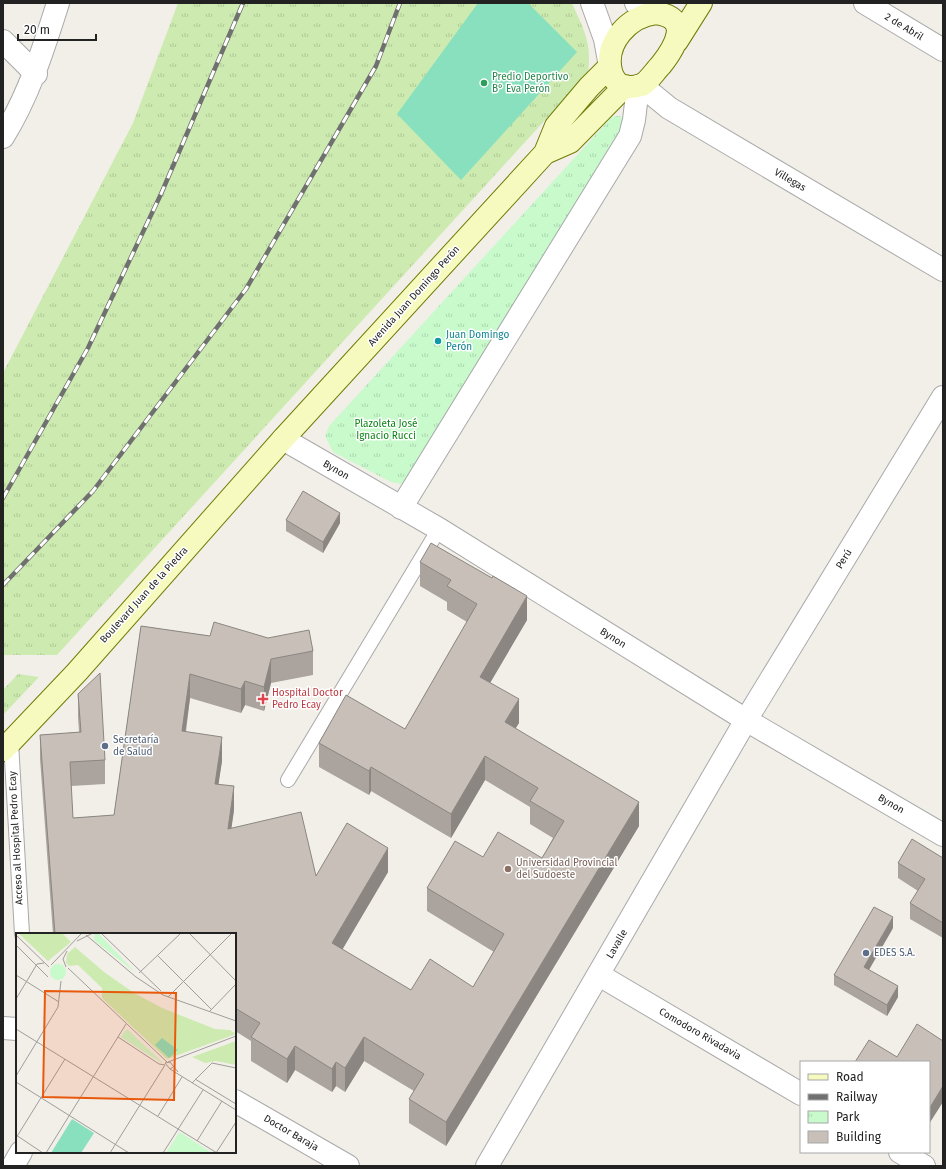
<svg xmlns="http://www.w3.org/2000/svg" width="946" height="1169" font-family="'Fira Sans',sans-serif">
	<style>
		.grass { fill: url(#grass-tufts) }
		.park { fill: url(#park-tufts) }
		.pitch { fill: #88e0be }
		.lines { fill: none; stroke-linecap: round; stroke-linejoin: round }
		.service-casing { stroke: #a9a9a9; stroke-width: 16 }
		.minor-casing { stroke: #a9a9a9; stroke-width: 24 }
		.tertiary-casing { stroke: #a9a9a9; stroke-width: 24 }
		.secondary-casing { stroke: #707d05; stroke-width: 24 }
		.service { stroke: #fff; stroke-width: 14 }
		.minor { stroke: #fff; stroke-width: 22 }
		.tertiary { stroke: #fff; stroke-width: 22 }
		.secondary { stroke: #f7fabf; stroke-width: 22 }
		.rail-casing { stroke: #707070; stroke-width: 4.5 }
		.rail { stroke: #fff; stroke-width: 3; stroke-dasharray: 9; stroke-linecap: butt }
		.wall { fill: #aba49e }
		.shaded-wall { fill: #8b8681 }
		.building { fill: #c7bfb8; stroke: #8b8681 }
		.leisure-dot { fill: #2e9e5b; stroke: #fff; stroke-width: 1.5 }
		.culture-dot { fill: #0f9aa8; stroke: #fff; stroke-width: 1.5 }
		.health-dot { fill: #e0444e; stroke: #fff; stroke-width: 1.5 }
		.service-dot { fill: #5c6f8a; stroke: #fff; stroke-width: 1.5 }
		.education-dot { fill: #8d6e63; stroke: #fff; stroke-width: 1.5 }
		.labels { text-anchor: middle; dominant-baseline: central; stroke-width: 3; stroke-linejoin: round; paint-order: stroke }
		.street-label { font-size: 10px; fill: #222; stroke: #fff }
		.leisure-label { font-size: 10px; fill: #27864d; stroke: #fff; text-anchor: start }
		.culture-label { font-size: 10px; fill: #0d838f; stroke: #fff; text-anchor: start }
		.park-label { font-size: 10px; fill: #0c8416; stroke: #fff }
		.health-label { font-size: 10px; fill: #be3a42; stroke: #fff; text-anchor: start }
		.service-label { font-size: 10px; fill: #4e5e75; stroke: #fff; text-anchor: start }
		.education-label { font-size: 10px; fill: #785e54; stroke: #fff; text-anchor: start }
		.inset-road { fill: none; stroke: #9f9d99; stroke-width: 1 }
		.view { fill: #e8590c; fill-opacity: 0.15; stroke: #e8590c; stroke-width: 2 }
		.inset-edge { fill: none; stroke: #222; stroke-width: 2 }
	</style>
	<defs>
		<pattern id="grass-tufts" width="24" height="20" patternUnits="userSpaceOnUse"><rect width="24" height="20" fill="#cdebb0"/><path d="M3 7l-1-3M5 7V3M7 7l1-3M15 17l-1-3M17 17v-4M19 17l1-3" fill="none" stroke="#b0c997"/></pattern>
		<pattern id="park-tufts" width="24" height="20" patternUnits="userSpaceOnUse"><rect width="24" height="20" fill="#c8facc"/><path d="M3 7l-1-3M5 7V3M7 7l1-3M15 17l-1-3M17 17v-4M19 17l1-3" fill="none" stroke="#acd6af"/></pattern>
	</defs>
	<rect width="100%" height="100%" fill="#f2efe9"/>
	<!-- grass -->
	<path class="grass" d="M 178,3 L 572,3 C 584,30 592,43 588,73 L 57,655 L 3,655 L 3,373 L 133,123 Z
		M 18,674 L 39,677 L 3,715 L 3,690 Z"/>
	<!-- park -->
	<path class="park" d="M 616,116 L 621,116 L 624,123 L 410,476 L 401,484 L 391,482 L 333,452 L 325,436 L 329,426 L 611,118 Z"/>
	<!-- pitch -->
	<path class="pitch" d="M 478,3 L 528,3 L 577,52 L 461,180 L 397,114 Z"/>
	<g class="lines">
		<defs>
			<path id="service" d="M 11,742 L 22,934
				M 288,780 L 439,529"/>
			<path id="minor" d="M 865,3 L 943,50
				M 3,41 L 36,74
				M 3,137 C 29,95 43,50 58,3
				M 283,439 L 439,529 L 746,720 L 943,835
				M 401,508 L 630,136 L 634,120 L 638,86
				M 599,975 L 801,1094
				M 900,1152 L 924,1166
				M 13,1166 L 21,1152
				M 487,1166 L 746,720 L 943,397"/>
			<path id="tertiary" d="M 592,3 L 605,39 L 609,61
				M 636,3 L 653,13
				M 641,85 L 669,108 L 943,270
				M 3,1028 L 17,1029
				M 235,1101 L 348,1166"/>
			<path id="secondary" d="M 656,13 C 692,18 676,46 661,65 C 655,71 649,81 642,85 C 635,87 627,88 621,85 C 616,83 612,76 611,71 C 604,43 629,16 656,13 Z
				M 677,41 L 701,3
				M 545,153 L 570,142 L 625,86
				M 3,750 L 77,672 L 283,439 L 545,153 L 556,126 L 589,87 L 610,66"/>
		</defs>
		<!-- service casing -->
		<use href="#service" class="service-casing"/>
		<!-- minor casing -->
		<use href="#minor" class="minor-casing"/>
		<!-- tertiary casing -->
		<use href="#tertiary" class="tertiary-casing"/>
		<!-- secondary casing -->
		<use href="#secondary" class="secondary-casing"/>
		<!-- service -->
		<use href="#service" class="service"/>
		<!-- minor -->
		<use href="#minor" class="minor"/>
		<!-- tertiary -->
		<use href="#tertiary" class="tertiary"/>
		<!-- secondary -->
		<use href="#secondary" class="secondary"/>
		<defs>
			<path id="rail" d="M 3,498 L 88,348 L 161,194 L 243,3
				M 3,585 L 93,491 L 246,289 L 376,66 L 400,3"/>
		</defs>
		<!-- rail casing -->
		<use href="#rail" class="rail-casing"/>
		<!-- rail -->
		<use href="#rail" class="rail"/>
	</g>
	<!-- wall -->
	<path class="wall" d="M 286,520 L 340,523 L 323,553 L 286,531 Z
		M 420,562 L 527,620 L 490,683 L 519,723 L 515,728 L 639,826 L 446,1146 L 409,1123 L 409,1099 L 414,1091 L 364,1061 L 345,1092 L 336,1086 L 332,1092 L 295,1070 L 287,1083 L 251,1061 L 251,1041 L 235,1031 L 235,934 L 53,934 L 40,759 L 40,735 L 79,732 L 78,717 L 78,694 L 105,760 L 105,784 L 71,786 L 73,818 L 114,815 L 141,626 L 313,651 L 313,675 L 271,683 L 264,711 L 245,705 L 241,713 L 190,698 L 186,732 L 222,761 L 218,784 L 234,810 L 231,828 L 316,876 L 388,872 L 342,950 L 411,990 L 473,987 L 494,952 L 427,911 L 427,888 L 483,857 L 542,858 L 553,838 L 530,824 L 530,807 L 485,780 L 451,838 L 371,791 L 369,795 L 319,767 L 319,743 L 405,729 L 467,622 L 447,610 L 447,602 L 420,586 Z
		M 943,858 L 943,938 L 910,919 L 910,903 L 918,891 L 898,878 L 898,863 Z
		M 893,928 L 869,970 L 898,997 L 887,1016 L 834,985 L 834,975 Z"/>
	<!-- shaded-wall -->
	<path class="shaded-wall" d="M 340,513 L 340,523 L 323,553 L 323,542 Z
		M 527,596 L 527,620 L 480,700 L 480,677 Z
		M 271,659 L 271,683 L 264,711 L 264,687 Z
		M 190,674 L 190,698 L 182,755 L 182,731 Z
		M 245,681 L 245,705 L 241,713 L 241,689 Z
		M 519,699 L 519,723 L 505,746 L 505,722 Z
		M 222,737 L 222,761 L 215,808 L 215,784 Z
		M 485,756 L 485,780 L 451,838 L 451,814 Z
		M 371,767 L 371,791 L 369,795 L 369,771 Z
		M 234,786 L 234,810 L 228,853 L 228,829 Z
		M 639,802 L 639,826 L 446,1146 L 446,1122 Z
		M 388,848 L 388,872 L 332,967 L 332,943 Z
		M 893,917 L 893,928 L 864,978 L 864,967 Z
		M 898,986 L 898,997 L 887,1016 L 887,1005 Z
		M 364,1037 L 364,1061 L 345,1092 L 345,1068 Z
		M 295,1046 L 295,1070 L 287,1083 L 287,1059 Z
		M 336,1062 L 336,1086 L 332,1092 L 332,1069 Z
		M 943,1086 L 943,1102 L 929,1124 L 929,1109 Z"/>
	<!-- building -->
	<path class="building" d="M 303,491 L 340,513 L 323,542 L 286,520 Z
		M 431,543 L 492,578 L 493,576 L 527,596 L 480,677 L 519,699 L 505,722 L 639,802 L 446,1122 L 409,1099 L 424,1074 L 364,1037 L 345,1068 L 336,1062 L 332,1069 L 295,1046 L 287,1059 L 251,1037 L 260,1023 L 235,1008 L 235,934 L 55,934 L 40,735 L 81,732 L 78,694 L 100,673 L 105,760 L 70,762 L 73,818 L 114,815 L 141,626 L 210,636 L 214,622 L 268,638 L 309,630 L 313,651 L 271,659 L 264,687 L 245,681 L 241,689 L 190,674 L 182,731 L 222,737 L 215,784 L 234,786 L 228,829 L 301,812 L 316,876 L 347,823 L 388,848 L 332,943 L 411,990 L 430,959 L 473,987 L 504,934 L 427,888 L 455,841 L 483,857 L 498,832 L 542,858 L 564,821 L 530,801 L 538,788 L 485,756 L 451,814 L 371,767 L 369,771 L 319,743 L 346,695 L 405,729 L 477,604 L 447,586 L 451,580 L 420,562 Z
		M 912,839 L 943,858 L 943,923 L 910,903 L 925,879 L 898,863 Z
		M 874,907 L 893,917 L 864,967 L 898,986 L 887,1005 L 834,975 Z
		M 917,1024 L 943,1041 L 943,1086 L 929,1109 L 929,1062 L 855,1062 L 869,1040 L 897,1057 Z"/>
	<!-- markers -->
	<circle class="leisure-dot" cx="484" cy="83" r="4"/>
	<circle class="culture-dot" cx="438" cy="341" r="4"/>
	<path class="health-dot" d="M261 693h4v4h4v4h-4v4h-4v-4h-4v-4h4z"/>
	<g class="service-dot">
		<circle cx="105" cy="746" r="4"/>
		<circle cx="866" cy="953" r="4"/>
	</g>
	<circle class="education-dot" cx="508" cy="869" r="4"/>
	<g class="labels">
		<!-- street labels -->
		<g class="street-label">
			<text transform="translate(904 27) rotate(31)">2 de Abril</text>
			<text transform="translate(790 180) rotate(30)">Villegas</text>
			<text transform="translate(414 296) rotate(-48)">Avenida Juan Domingo Perón</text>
			<text transform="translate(336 470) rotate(30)">Bynon</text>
			<text transform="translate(844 559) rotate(-59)">Perú</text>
			<text transform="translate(144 595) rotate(-48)">Boulevard Juan de la Piedra</text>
			<text transform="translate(613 638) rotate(32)">Bynon</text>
			<text transform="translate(891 804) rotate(30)">Bynon</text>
			<text transform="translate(16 838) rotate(-93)">Acceso al Hospital Pedro Ecay</text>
			<text transform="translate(617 944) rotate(-60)">Lavalle</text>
			<text transform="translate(700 1034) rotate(30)">Comodoro Rivadavia</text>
			<text transform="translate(291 1133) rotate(30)">Doctor Baraja</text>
		</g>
		<!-- leisure labels -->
		<g class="leisure-label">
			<text x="492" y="77">Predio Deportivo<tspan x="492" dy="12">B° Eva Perón</tspan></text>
		</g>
		<!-- culture labels -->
		<g class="culture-label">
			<text x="446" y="335">Juan Domingo<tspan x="446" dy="12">Perón</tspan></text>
		</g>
		<!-- park labels -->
		<g class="park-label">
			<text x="386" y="424">Plazoleta José<tspan x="386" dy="12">Ignacio Rucci</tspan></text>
		</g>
		<!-- health labels -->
		<g class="health-label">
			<text x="272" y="693">Hospital Doctor<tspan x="272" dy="12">Pedro Ecay</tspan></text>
		</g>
		<!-- service labels -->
		<g class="service-label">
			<text x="113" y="740">Secretaría<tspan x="113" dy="12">de Salud</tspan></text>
			<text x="874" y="953">EDES S.A.</text>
		</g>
		<!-- education labels -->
		<g class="education-label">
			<text x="516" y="863">Universidad Provincial<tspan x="516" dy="12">del Sudoeste</tspan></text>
		</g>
	</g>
	<!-- overview -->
	<g transform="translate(16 933)">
		<rect width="220" height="220" fill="#f2efe9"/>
		<path d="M 2,0 L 46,0 L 55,9 L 32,28 ZM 59,14 L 88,39 L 118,60 L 146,75 L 199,96 L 214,97 L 220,101 L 151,126 L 86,65 L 86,55 L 62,32 L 53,33 L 50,30 L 51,21 ZM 220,108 L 220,132 L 200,128 L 189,130 L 176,124 Z" fill="#cdebb0"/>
		<path d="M 79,0 L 83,1 L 120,40 L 78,7 ZM34 39a8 8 0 1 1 16 0a8 8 0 1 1-16 0ZM 111,96 L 146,129 L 146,130 L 105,104 ZM 163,200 L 165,200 L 196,220 L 150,220 Z" fill="#c8facc"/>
		<path d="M 146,105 L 162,117 L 153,125 L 139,112 ZM 56,186 L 78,200 L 65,220 L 35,220 Z" fill="#88e0be"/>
		<path class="inset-road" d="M 85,0 L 145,58M 173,0 L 220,48M 0,2 L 33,34M 70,2 L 120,44 L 147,62 L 220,88M 61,8 L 77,0M 0,12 L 32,44M 142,23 L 195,76M 35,32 L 66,0M 50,34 L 47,26 L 51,18M 52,35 L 151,129M 123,40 L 165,0M 0,42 L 43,69M 152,64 L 216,0M 0,66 L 21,31 L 28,30M 194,78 L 220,51M 0,96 L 201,220M 102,104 L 143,131 L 149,132M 152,129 L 220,103M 157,134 L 154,136 L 149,130 L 154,129 L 162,139M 154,136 L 220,177M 0,143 L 42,74 L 45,48M 179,146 L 220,171M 0,149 L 113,220M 176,150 L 196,130 L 220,135M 142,183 L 166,144M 0,202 L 27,220M 0,205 L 49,126M 181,208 L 206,168M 30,220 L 110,91M 94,220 L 149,132M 147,220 L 187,157M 200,220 L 220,189"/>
		<path class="view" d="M 29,58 L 160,60 L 158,167 L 27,164 Z"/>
		<rect width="220" height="220" class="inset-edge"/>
	</g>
	<!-- border -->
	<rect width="946" height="1169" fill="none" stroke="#222222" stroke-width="8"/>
	<!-- legend -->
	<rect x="800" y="1061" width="130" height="92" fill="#ffffff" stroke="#a7a7a7"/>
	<rect x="808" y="1074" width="20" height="6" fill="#f7fabf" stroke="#a7a7a7"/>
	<text x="836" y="1081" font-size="12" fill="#222222">Road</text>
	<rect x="808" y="1094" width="20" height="6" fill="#707070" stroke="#a7a7a7"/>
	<text x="836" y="1101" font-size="12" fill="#222222">Railway</text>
	<rect x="808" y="1111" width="20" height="12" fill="url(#park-tufts)" stroke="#a7a7a7"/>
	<text x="836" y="1121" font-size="12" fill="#222222">Park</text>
	<rect x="808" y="1131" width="20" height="12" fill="#c7bfb8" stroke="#a7a7a7"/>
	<text x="836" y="1141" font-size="12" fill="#222222">Building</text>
	<!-- scale -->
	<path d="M18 34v6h78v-6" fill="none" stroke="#222222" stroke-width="2"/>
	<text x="24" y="34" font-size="12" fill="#222222" stroke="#ffffff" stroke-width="3" paint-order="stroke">20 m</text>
</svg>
